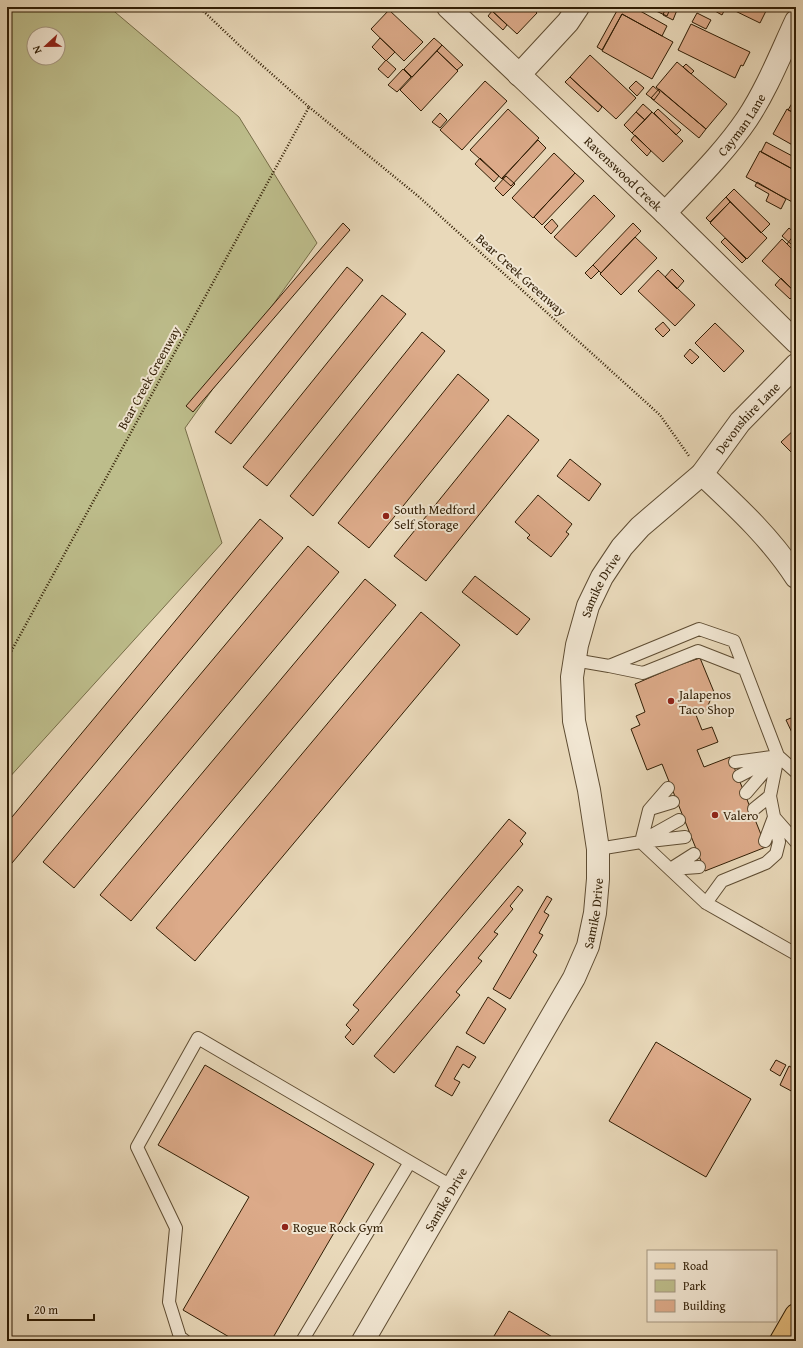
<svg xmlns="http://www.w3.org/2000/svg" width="803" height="1348" font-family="'Gentium Book Plus',serif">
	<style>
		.green { fill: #bdbd8b; stroke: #766d48; fill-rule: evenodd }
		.building { fill: #dcaa89; stroke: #301d04 }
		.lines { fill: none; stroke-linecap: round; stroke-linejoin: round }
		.lane-casing { stroke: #5e4c32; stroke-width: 14 }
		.street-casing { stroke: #5e4c32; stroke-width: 24 }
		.primary-casing { stroke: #301d04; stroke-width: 24 }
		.path { stroke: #301d04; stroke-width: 2.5; stroke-dasharray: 1 2; stroke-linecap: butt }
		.lane { stroke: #f1e6d2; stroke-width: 12 }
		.street { stroke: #f1e6d2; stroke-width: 22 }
		.primary { stroke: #e4bc7d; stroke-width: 22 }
		.poi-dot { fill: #8f2418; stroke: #f1e6d2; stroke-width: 1.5 }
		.labels { text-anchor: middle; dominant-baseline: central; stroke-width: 4; stroke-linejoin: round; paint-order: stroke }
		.street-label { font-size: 13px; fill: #301d04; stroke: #f1e6d2 }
		.poi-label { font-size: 13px; fill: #301d04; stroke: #f1e6d2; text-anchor: start }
	</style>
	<rect width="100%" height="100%" fill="#e9d9ba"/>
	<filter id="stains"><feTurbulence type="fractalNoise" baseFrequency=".005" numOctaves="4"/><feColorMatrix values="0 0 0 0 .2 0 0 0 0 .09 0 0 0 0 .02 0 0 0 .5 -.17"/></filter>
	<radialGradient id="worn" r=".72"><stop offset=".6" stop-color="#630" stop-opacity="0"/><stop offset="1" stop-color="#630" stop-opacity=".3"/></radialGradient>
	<!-- green -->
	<path class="green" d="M 7,7 L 109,7 L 239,117 L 317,243 L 185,428 L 222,543 L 7,780 ZM 34,34 L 58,34 L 58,58 L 34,58 Z"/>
	<!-- building -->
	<path class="building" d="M 488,7 L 531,7 L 537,13 L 517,34 Z
		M 619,7 L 633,7 L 667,26 L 662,36 L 622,14 L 602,50 L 597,47 Z
		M 647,7 L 671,7 L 667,16 Z
		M 666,7 L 677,10 L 673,20 L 663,15 Z
		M 717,7 L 726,7 L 722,15 L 715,11 Z
		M 727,7 L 768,7 L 760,23 Z
		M 389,10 L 423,42 L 404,61 L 371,29 Z
		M 492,11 L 507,25 L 503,30 L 488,16 Z
		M 697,13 L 711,20 L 706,29 L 692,22 Z
		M 622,14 L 673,42 L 652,79 L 602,51 Z
		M 691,24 L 750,52 L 743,66 L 741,65 L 735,78 L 678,50 Z
		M 380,38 L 395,52 L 386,61 L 372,47 Z
		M 434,38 L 442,45 L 412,77 L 404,69 Z
		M 442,45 L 463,65 L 457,70 L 437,51 Z
		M 437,51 L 458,71 L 421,111 L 400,90 Z
		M 590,55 L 636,98 L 616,119 L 570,77 Z
		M 386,60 L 396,69 L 388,78 L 378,69 Z
		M 677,62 L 727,104 L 706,129 L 656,87 Z
		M 686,64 L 694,71 L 691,74 L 683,67 Z
		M 403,69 L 411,77 L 397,92 L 388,85 Z
		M 570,77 L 602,107 L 598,112 L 565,82 Z
		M 485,81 L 507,101 L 462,150 L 440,130 Z
		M 636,81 L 644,88 L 637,96 L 629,88 Z
		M 653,86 L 660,92 L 654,100 L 646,94 Z
		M 659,89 L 706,129 L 699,138 L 651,98 Z
		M 794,100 L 796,101 L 796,114 L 788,110 Z
		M 643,104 L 652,112 L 645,120 L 636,112 Z
		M 508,109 L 539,138 L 502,179 L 470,150 Z
		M 658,109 L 681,130 L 676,135 L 654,113 Z
		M 787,109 L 796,114 L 796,147 L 773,134 Z
		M 636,112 L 645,120 L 632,133 L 624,125 Z
		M 652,112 L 683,141 L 663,162 L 632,133 Z
		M 440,113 L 447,120 L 440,128 L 432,122 Z
		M 635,135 L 651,151 L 647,156 L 631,140 Z
		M 538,140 L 546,148 L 511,186 L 502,178 Z
		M 766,142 L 796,158 L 796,171 L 761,152 Z
		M 760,151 L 796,171 L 796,204 L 746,177 Z
		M 554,153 L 575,173 L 533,218 L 512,198 Z
		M 480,158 L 499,176 L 494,182 L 475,164 Z
		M 575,173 L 584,181 L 542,225 L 534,217 Z
		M 506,176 L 515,184 L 503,196 L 495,188 Z
		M 757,182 L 786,199 L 781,209 L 766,201 L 769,194 L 755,186 Z
		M 734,189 L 770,224 L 761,233 L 726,197 Z
		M 594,195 L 615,216 L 576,257 L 554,237 Z
		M 726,197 L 730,202 L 710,222 L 706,218 Z
		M 730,202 L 767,238 L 747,259 L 710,223 Z
		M 552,219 L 558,226 L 551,234 L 544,227 Z
		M 343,223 L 350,230 L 193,412 L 186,406 Z
		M 633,223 L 641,231 L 601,273 L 593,265 Z
		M 789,228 L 796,234 L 796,239 L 791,244 L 782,236 Z
		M 794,235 L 796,237 L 796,253 L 787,244 Z
		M 635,237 L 657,258 L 621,295 L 600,274 Z
		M 725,238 L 746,259 L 742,263 L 721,242 Z
		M 782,239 L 796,253 L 796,293 L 762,261 Z
		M 593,265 L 599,271 L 591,279 L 585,273 Z
		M 347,267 L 363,280 L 231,444 L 215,432 Z
		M 672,269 L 684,281 L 677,289 L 665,277 Z
		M 658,270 L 695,305 L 675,326 L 638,291 Z
		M 781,278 L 796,293 L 790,299 L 775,285 Z
		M 382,295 L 406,314 L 267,486 L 243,467 Z
		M 663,322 L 670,330 L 663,337 L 655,329 Z
		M 715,323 L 744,351 L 724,372 L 695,343 Z
		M 422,332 L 445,351 L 313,516 L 290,496 Z
		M 690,349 L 699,357 L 692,364 L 684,356 Z
		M 458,374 L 489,400 L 369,548 L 338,523 Z
		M 508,415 L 539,440 L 426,581 L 394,556 Z
		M 796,428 L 796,457 L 781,442 Z
		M 570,459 L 601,484 L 589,501 L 557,476 Z
		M 538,495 L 572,524 L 566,532 L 569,534 L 551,557 L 527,538 L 530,535 L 515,522 Z
		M 260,519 L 283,538 L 7,869 L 7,823 Z
		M 308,546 L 339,572 L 74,888 L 43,862 Z
		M 475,576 L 530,619 L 517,635 L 462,592 Z
		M 365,579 L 396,605 L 131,921 L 100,895 Z
		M 421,612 L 460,645 L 195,961 L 156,928 Z
		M 700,658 L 714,692 L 705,712 L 696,715 L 702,730 L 712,727 L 718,742 L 697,750 L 704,767 L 730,757 L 766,847 L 705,871 L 662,764 L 647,770 L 631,729 L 640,725 L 636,716 L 645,712 L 635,684 L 679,665 Z
		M 796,716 L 796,738 L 795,739 L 786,720 Z
		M 509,819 L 526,833 L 520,841 L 523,844 L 353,1045 L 345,1037 L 351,1030 L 346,1025 L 359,1010 L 353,1005 Z
		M 518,886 L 523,890 L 510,906 L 513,909 L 494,932 L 498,934 L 478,958 L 482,961 L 456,992 L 460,995 L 394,1073 L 374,1056 Z
		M 547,896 L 552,899 L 544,912 L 549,915 L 539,933 L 543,935 L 533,952 L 537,955 L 510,999 L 493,989 Z
		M 488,997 L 506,1009 L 484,1044 L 466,1033 Z
		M 656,1042 L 751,1099 L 706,1177 L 609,1121 Z
		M 457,1046 L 476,1057 L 469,1068 L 463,1064 L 454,1079 L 460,1082 L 452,1096 L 435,1086 Z
		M 776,1060 L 786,1065 L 780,1076 L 770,1070 Z
		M 205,1065 L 374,1164 L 271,1341 L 236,1341 L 183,1310 L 249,1197 L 158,1145 Z
		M 789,1066 L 796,1070 L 795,1093 L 780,1085 Z
		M 509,1311 L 559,1341 L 491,1341 Z"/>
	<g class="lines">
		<defs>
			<path id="lane" d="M 574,660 L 609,666 L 699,629 L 734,641 L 778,756 L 796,772
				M 609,666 L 643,673 L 698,651 L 744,669
				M 735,762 L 778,756
				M 739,776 L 768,761
				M 746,793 L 777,757
				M 650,809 L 673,802
				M 754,809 L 770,796
				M 774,817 L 796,842
				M 645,839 L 679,820
				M 765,841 L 774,817
				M 641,842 L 649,810 L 668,788
				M 641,842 L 685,837
				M 598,849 L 641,842 L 706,903 L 796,954
				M 672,868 L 694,854
				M 671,869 L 699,867
				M 706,903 L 722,881 L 766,863 L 776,854 L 779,842 L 770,796 L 778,756
				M 410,1162 L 453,1187
				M 185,1341 L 180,1337 L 169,1302 L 176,1228 L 137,1147 L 198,1038 L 410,1162 L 302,1341"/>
			<g id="street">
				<path id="s1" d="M 448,7 L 665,213 L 796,342"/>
				<path d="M 519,75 L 568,22 L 578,7"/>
				<path id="s2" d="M 665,213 C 693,183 724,153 747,119 C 767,89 781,53 796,21"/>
				<path d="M 702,474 C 736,506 770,537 796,577"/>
				<path id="s3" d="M 363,1341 L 574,978 L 588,946 L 595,913 L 598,879 L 598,849 L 589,790 L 574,721 L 572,677 L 577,645 L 588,606 L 602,577 L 622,547 L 640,527 L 702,474 L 740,422 L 796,365"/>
			</g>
			<path id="primary" d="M 781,1341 L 796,1315"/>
		</defs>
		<!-- lane casing -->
		<use href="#lane" class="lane-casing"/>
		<!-- street casing -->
		<use href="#street" class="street-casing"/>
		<!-- primary casing -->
		<use href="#primary" class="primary-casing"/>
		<!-- path -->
		<path class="path" d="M 309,107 L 418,196 L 660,415 L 689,456
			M 7,659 L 309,107 L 239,45 L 199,7"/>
		<!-- lane -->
		<use href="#lane" class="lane"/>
		<!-- street -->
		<use href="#street" class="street"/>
		<!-- primary -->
		<use href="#primary" class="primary"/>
	</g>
	<!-- markers -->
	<g class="poi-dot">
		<circle cx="386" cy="516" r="4"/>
		<circle cx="671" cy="701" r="4"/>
		<circle cx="715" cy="815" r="4"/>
		<circle cx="285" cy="1227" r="4"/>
	</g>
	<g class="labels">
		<!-- street labels -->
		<g class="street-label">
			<text stroke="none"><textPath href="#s2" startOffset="117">Cayman Lane</textPath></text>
			<text stroke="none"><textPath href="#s1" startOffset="242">Ravenswood Creek</textPath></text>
			<text transform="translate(521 275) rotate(42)">Bear Creek Greenway</text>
			<text transform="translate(149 378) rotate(-61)">Bear Creek Greenway</text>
			<text stroke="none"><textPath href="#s3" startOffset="1049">Devonshire Lane</textPath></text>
			<text stroke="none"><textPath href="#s3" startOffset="824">Samike Drive</textPath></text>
			<text stroke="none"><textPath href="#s3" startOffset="488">Samike Drive</textPath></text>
			<text stroke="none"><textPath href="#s3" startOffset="164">Samike Drive</textPath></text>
		</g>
		<!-- poi labels -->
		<g class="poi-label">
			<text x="394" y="509">South Medford<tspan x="394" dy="15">Self Storage</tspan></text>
			<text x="679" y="694">Jalapenos<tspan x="679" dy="15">Taco Shop</tspan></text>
			<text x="723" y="815">Valero</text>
			<text x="293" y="1227">Rogue Rock Gym</text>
		</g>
	</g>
	<!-- margin -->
	<rect width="803" height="1348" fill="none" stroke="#e9d9ba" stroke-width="24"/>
	<rect x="8" y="8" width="787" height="1332" fill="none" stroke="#301d04" stroke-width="2"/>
	<rect x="12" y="12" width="779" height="1324" fill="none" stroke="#301d04"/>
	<!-- legend -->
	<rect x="647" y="1250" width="130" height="72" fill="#f1e6d2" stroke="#a49680"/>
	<rect x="655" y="1263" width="20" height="6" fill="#e4bc7d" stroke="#a49680"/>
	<text x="683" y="1270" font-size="12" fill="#301d04">Road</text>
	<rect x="655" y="1280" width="20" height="12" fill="#bdbd8b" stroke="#a49680"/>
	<text x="683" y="1290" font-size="12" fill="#301d04">Park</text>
	<rect x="655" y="1300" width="20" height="12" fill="#dcaa89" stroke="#a49680"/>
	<text x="683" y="1310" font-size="12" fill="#301d04">Building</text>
	<!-- north arrow -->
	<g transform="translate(46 46) rotate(248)"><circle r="19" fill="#f1e6d2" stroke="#a49680"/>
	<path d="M0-3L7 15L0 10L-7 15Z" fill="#8f2418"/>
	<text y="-6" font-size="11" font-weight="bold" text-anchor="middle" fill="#301d04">N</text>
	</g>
	<!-- scale -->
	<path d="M28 1314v6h66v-6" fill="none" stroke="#301d04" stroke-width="2"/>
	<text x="34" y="1314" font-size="12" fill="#301d04" stroke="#f1e6d2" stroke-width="3" paint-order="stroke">20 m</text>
	<rect width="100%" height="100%" filter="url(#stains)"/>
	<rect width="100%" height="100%" fill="url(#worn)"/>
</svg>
